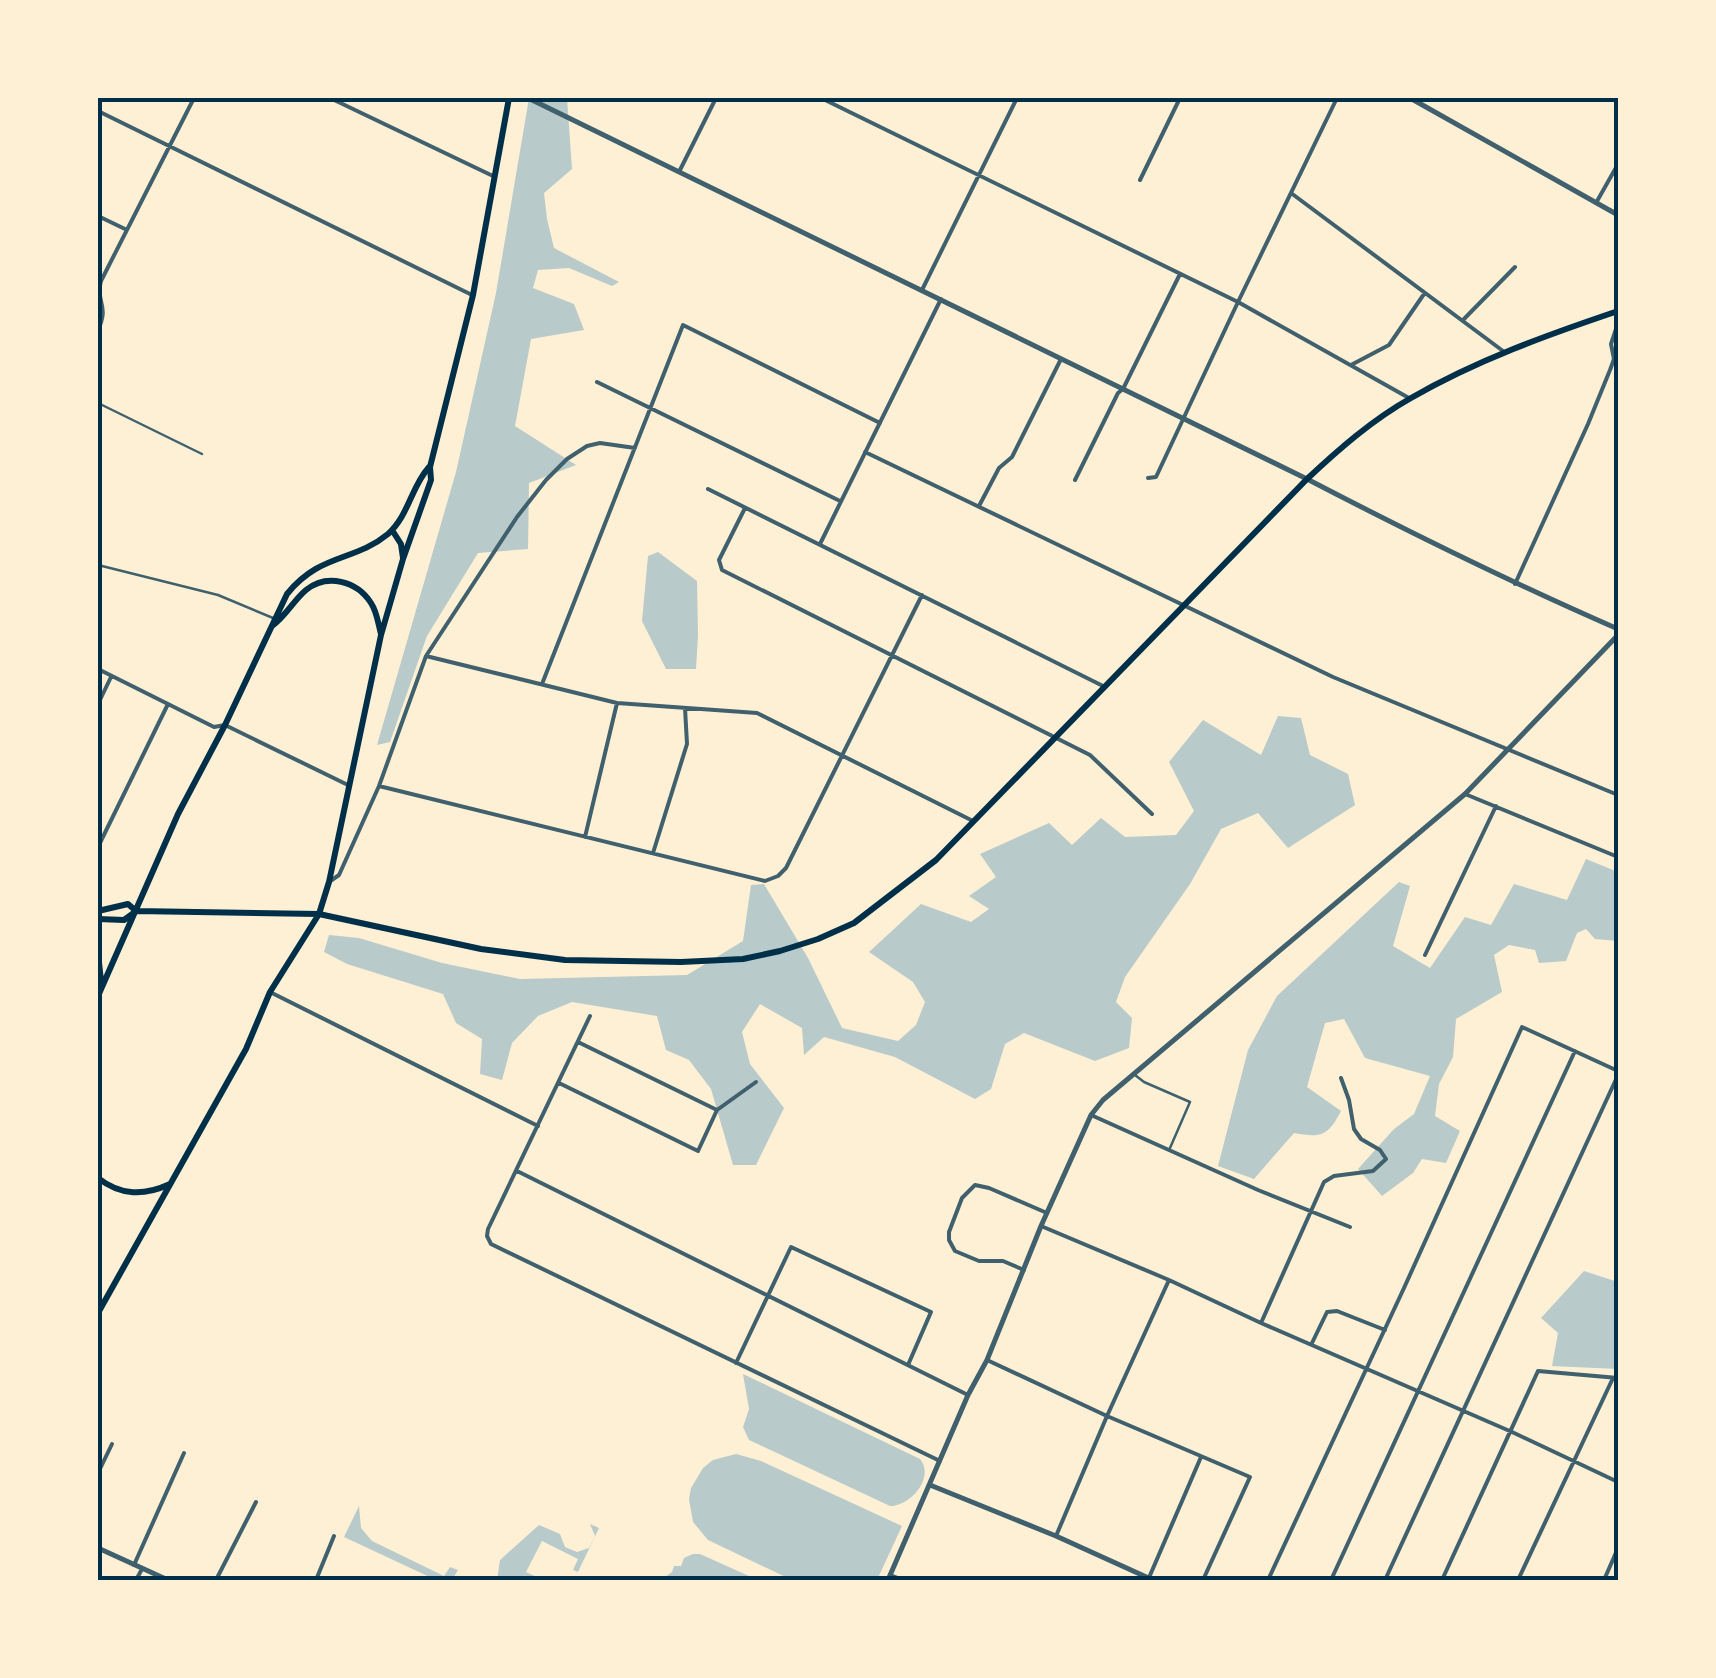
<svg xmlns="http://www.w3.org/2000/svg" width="1716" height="1678" font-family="'Titillium Web',sans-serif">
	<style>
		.green { fill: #b9caca }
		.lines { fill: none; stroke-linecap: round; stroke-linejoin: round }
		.service { stroke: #3f606c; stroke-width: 2.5 }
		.minor { stroke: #3f606c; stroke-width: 4 }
		.tertiary { stroke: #3f606c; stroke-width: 5 }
		.primary { stroke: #003049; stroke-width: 6 }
		.neatline { fill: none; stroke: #003049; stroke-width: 4 }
	</style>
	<rect width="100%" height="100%" fill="#fdf0d5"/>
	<!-- green -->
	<path class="green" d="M 529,98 L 567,98 L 572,169 L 544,193 L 547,219 L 554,248 L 619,282 L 612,286 L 569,268 L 538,270 L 533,288 L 574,304 L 584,330 L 531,339 L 515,426 L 576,465 L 529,483 L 528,549 L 478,553 L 427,636 L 390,742 L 377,745 L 456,472 L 496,293 Z
		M 658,552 L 697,581 L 698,636 L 696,669 L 666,669 L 642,621 L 648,556 Z
		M 1278,716 L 1301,718 L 1310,755 L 1348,774 L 1355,805 L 1288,848 L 1258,813 L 1221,829 L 1190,884 L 1125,977 L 1116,1002 L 1132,1018 L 1129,1048 L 1095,1061 L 1024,1033 L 1005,1044 L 991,1089 L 975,1099 L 895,1057 L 824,1037 L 804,1055 L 802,1028 L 760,1004 L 742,1032 L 750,1064 L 784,1108 L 756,1165 L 733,1165 L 711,1089 L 689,1060 L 666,1050 L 657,1016 L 572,1002 L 538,1016 L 512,1043 L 502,1080 L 480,1074 L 482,1039 L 456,1023 L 443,994 L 347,964 L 324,952 L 329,935 L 359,938 L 442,963 L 520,979 L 687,975 L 743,941 L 751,885 L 764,884 L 808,958 L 842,1028 L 898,1041 L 916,1025 L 925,1002 L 913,982 L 869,952 L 921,904 L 971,922 L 989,909 L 969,896 L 996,877 L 980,854 L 1049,823 L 1072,845 L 1101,818 L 1125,837 L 1176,835 L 1194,811 L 1169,762 L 1203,720 L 1261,755 Z
		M 1586,859 L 1618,872 L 1618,941 L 1595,939 L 1586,929 L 1577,933 L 1566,961 L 1539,963 L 1535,950 L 1509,945 L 1494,955 L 1502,992 L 1456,1019 L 1453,1057 L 1439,1084 L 1435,1116 L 1460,1131 L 1446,1163 L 1422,1159 L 1413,1173 L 1382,1196 L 1358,1169 L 1394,1129 L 1414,1114 L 1430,1076 L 1365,1058 L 1344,1019 L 1325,1023 L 1307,1087 L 1341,1111 C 1328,1136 1321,1138 1294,1133 L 1254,1179 L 1218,1166 L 1248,1050 L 1277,996 L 1399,882 L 1410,886 L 1393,946 L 1430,968 L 1465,917 L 1491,925 L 1514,884 L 1567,900 Z
		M 1584,1271 L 1618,1282 L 1618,1369 L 1552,1366 L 1558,1333 L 1541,1318 Z
		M 743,1374 L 920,1459 C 935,1477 911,1506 890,1506 L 749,1440 L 743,1427 L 749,1409 Z
		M 736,1454 L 761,1461 L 902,1526 L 877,1580 L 792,1580 L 708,1540 L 693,1522 L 689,1499 L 691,1488 L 703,1468 L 713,1460 Z
		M 359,1506 L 361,1528 L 372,1541 L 444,1576 L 450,1567 L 458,1570 L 452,1580 L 436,1580 L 344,1537 Z
		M 590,1524 L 599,1528 L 578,1572 L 573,1570 L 578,1559 L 542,1541 L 526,1572 L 543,1580 L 497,1580 L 500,1560 L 539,1525 L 560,1534 L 565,1547 L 577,1552 L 589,1548 L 595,1536 Z
		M 693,1554 L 700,1554 L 758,1580 L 661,1580 L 672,1572 L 674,1566 L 681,1566 L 684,1558 Z"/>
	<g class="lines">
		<!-- service -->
		<path class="service" d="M 98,403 L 202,454
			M 98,565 L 218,595 L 273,618
			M 1135,1075 L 1144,1082 L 1190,1102 L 1170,1148"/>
		<!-- minor -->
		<path class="minor" d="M 330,98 L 493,176
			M 821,98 L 1238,302 L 1409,398
			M 98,111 L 470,294
			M 679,172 L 716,98
			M 1140,180 L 1180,98
			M 1291,193 L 1503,351
			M 1596,203 L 1618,164
			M 98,216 L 125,229
			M 922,290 L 1017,98
			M 1463,320 L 1515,267
			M 98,330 C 110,305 95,302 101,281 L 194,98
			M 1351,365 L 1389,345 L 1424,294
			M 597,382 L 840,501
			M 865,452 L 1333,677 L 1618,795
			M 1148,478 L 1156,477 L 1238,302 L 1337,98
			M 1075,480 L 1118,393 L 1123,389 L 1180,274
			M 708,489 L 1105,687
			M 979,506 L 999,468 L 1012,457 L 1061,359
			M 745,508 L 719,560 L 722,570 L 1090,755 L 1152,814
			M 820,544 L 941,299
			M 1515,584 L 1588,424 L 1610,370 L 1614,359 L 1611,344 L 1618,323
			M 426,656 L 617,703 L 757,713 L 973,821
			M 98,669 L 214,727 L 225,725 L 350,786
			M 542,684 L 683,325 L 880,423
			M 98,704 L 111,677
			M 379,786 L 765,881 L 778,876 L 786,868 L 922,595
			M 1465,794 L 1618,857
			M 585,837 L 617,703
			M 98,847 L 168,704
			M 653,853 L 687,744 L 685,708
			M 329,882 L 339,875 L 379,786 L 426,656 L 517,517 L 546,480 L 567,459 L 587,446 L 600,443 L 635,448
			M 1425,955 L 1496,806
			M 270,992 L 538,1126
			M 590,1016 L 488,1229 L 487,1236 L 491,1244 L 940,1461
			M 578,1042 L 717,1110
			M 559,1083 L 698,1151 L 717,1110 L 756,1082
			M 1091,1115 L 1258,1190 L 1350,1227
			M 517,1171 L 968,1395
			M 1041,1226 L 1169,1280 L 1261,1323 L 1512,1432 L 1618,1482
			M 1024,1270 L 1003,1261 L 979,1261 L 955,1251 L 949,1240 L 949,1232 L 962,1198 L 975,1185 L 989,1188 L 1047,1213
			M 1261,1323 L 1324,1182 L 1334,1176 L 1373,1171 L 1386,1159 L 1380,1150 L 1361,1139 L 1354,1129 L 1349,1100 L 1341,1078
			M 1312,1343 L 1327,1312 L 1337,1311 L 1385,1330
			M 987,1360 L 1107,1416 L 1250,1477 L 1203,1580
			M 736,1363 L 791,1247 L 931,1312 L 908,1365
			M 98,1473 L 112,1444
			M 1056,1536 L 1107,1416 L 1169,1280
			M 134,1565 L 184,1453
			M 890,1575 L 903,1580
			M 136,1580 L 142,1569
			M 216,1580 L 256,1502
			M 316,1580 L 334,1536
			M 1148,1580 L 1201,1457
			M 1268,1580 L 1404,1288 L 1522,1027 L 1618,1071
			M 1331,1580 L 1575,1051
			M 1385,1580 L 1618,1075
			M 1442,1580 L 1538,1371 L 1618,1378
			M 1518,1580 L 1613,1378
			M 1604,1580 L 1618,1548"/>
		<!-- tertiary -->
		<path class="tertiary" d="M 528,98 L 1307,479 C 1409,532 1512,583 1618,629
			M 1410,98 L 1618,215
			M 930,1485 L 1056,1536 L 1153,1580
			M 98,1548 L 168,1580
			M 888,1580 L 968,1395 L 987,1360 L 1041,1226 L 1091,1115 L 1103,1100 L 1465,794 L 1618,635"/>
		<!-- primary -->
		<path class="primary" d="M 392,530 L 401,544 L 403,558
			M 272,626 C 286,616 293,601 306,590 C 327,573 357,581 371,603 C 377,612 378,623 381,634
			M 98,911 L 128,904 L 136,911 L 319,914 L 481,949 L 565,960 L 681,962 L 743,959 L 780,951 L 818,939 L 854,923 L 936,860 L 1307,479 C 1339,449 1372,420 1411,398 C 1477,360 1547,335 1618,311
			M 98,919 L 124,920 L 135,912
			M 98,953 L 101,981
			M 98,996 L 178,814 L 225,725 L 287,594 C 320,553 354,562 388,534 C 409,515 411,487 429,467
			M 98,1178 C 121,1196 144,1196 170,1184
			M 98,1313 L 246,1049 L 270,992 L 319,914 L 329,882 L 381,635 L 403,559 L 431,480 L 430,467 L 473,295 L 509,98"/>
	</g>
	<!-- border -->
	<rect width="1716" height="1678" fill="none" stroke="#fdf0d5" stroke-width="200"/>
	<rect x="100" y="100" width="1516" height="1478" class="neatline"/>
</svg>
